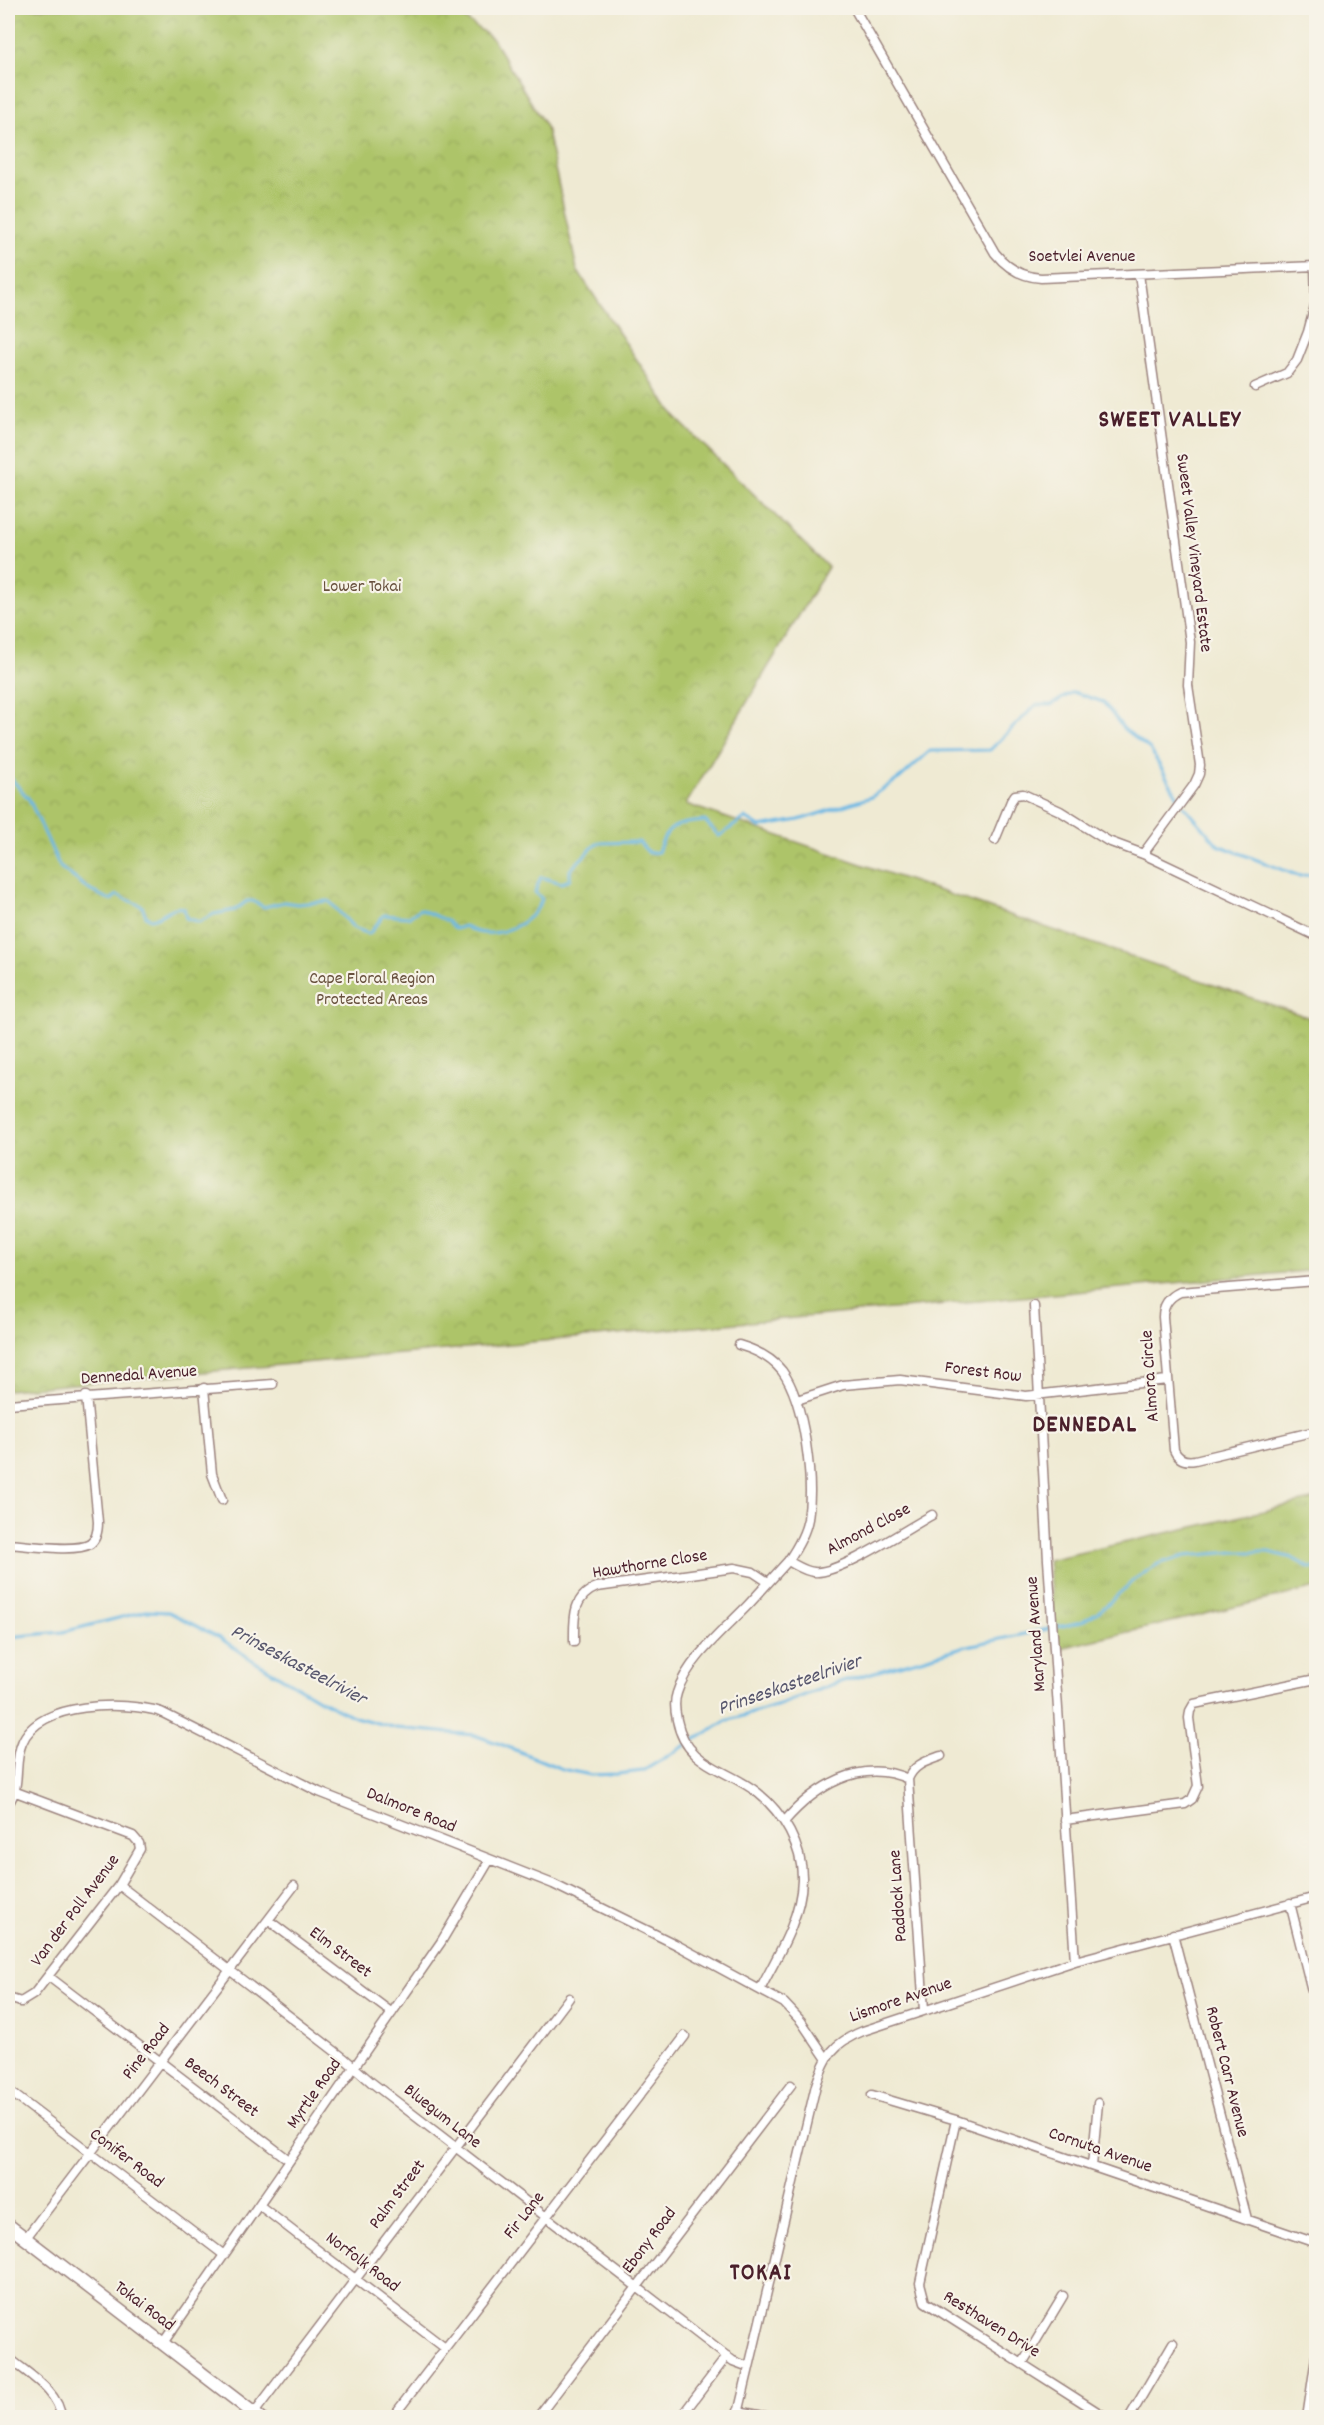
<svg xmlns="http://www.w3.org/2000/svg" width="1324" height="2425" font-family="Dekko,sans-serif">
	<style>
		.grass { fill: url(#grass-tufts); stroke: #7c724a; stroke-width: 1.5 }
		.park { fill: url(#park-crowns); stroke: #7c724a; stroke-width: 1.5 }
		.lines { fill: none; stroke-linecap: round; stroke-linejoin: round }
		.stream { stroke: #6bb8e4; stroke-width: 3 }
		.minor-casing { stroke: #9c847f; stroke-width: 11 }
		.secondary-casing { stroke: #9c847f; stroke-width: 15 }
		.minor { stroke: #fff; stroke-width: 8 }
		.secondary { stroke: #fff; stroke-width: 12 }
		.labels { text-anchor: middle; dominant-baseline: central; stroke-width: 4.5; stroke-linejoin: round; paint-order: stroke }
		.street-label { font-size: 18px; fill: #4a1f2b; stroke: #f7f3e8 }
		.park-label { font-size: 18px; fill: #68513e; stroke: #f7f3e8 }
		.water-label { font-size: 20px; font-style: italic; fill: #56556c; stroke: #f7f3e8 }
		.district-label { font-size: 24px; font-weight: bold; letter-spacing: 1.5px; fill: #4a1f2b; stroke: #f7f3e8 }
	</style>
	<defs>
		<pattern id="grass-tufts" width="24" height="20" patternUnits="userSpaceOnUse" patternTransform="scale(1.5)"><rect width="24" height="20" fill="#adc469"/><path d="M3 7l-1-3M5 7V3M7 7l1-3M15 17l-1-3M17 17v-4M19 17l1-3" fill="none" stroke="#96a85b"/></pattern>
		<pattern id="park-crowns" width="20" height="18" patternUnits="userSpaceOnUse" patternTransform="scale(1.5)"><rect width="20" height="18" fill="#adc469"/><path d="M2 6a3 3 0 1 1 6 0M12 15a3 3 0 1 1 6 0" fill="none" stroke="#96a85b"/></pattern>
	</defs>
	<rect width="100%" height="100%" fill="#f7f3e8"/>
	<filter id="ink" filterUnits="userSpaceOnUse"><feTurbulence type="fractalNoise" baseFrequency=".0167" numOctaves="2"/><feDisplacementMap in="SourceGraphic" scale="12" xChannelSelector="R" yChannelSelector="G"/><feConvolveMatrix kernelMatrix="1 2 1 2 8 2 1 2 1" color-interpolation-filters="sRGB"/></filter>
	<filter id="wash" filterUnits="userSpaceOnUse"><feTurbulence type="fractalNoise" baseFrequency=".008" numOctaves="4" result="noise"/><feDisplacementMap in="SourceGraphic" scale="24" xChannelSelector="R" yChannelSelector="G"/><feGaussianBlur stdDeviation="1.35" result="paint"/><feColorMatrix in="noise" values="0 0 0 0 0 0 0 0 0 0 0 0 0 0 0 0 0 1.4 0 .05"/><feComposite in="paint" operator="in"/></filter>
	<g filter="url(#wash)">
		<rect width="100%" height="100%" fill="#efead3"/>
		<!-- grass -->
		<path class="grass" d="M 1316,1499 L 1316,1588 L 1056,1649 L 1048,1560 Z"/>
		<!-- park -->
		<path class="park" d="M 8,8 L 449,8 L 492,38 L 546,127 L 577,270 L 675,417 L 828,567 L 686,804 L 1316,1020 L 1316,1270 L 8,1390 Z"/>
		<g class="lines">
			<!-- stream -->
			<path class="stream" d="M 8,775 L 29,799 L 60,867 L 91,891 L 111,900 L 117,895 L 142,906 L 146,916 L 151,919 C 164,917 169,905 184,908 L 186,918 L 199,922 L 214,914 L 235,910 L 247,901 L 253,901 L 264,907 L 284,902 L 297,904 L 329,901 L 354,928 L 369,934 L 384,915 L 409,917 L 420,909 L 447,921 L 455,929 L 465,926 C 488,944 533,926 542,899 L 535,892 L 541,877 L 562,883 L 570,879 L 570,870 L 597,843 L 639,842 L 649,853 L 658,852 C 667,823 678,824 705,821 L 719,836 L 745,818 L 760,827 L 799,820 L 871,797 L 900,778 L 930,751 L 990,750 L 1036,705 L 1051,705 L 1073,692 L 1103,702 L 1124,729 L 1150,749 L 1178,797
				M 1184,806 L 1218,845 L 1299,876 L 1316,874
				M 8,1637 L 63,1632 L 146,1611 L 169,1612 L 220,1638 L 249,1658 L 320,1700 L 355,1717 L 396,1728 L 474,1735 L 503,1745 L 562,1769 L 591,1775 L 617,1774 L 643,1771 L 726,1721 L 776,1706 L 836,1683 L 963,1647 L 1081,1622 L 1101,1610 L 1135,1579 L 1158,1564 L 1185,1556 L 1234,1552 L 1269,1552 L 1292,1558 L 1310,1568 L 1316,1568"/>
		</g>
	</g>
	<g filter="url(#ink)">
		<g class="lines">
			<defs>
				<path id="minor" d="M 854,8 L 995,253 C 1007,268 1021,277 1041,278 L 1316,266
					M 1139,274 L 1190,642 L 1188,685 L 1200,765 L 1199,774 L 1194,785 L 1143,854
					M 1255,387 L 1287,373 L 1297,360 L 1308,332 L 1316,302 L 1315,266
					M 995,840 L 1011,801 L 1015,795 L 1023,794 L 1060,811 L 1108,841 L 1143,854 L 1316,936
					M 1316,1281 L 1180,1292 C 1169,1297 1163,1305 1163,1317 L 1174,1450 C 1178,1459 1185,1462 1195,1460 L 1316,1431
					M 1034,1306 L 1048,1560 L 1075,1961
					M 739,1345 C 756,1350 771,1357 782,1371 C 805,1402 814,1482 808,1519 C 805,1535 797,1548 788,1561 C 775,1575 762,1590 748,1605 C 726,1628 686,1661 677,1693 C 674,1701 675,1711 677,1720 C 686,1767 727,1768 758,1793 C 783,1813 803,1847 802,1880 C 801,1919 777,1956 760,1990
					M 204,1388 L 212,1474 L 222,1500
					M 797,1400 L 843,1385 L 900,1380 L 1026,1396 L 1167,1380
					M 8,1404 L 273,1384
					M 8,1544 C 25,1545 76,1553 90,1544 C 97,1539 98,1529 98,1522 L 86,1396
					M 788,1561 C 796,1565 804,1571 814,1572 C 838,1575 908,1528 932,1515
					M 574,1642 C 574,1618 572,1597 597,1587 L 734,1568 L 753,1572 L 768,1582
					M 8,1804 C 22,1785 13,1764 22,1743 C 38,1701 125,1701 161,1712 L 319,1792 L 553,1884 L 675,1944 L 784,2003 L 801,2021 L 826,2058
					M 1065,1820 L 1185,1804 L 1192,1799 L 1198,1786 L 1189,1718 L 1190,1711 L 1194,1704 L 1316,1679
					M 784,1822 C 814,1787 861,1757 908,1779
					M 119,1885 L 345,2059 L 371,2082 L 733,2361 L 749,2367
					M 1290,1903 L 1316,2007
					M 268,1920 L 392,2013
					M 1173,1934 L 1247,2219
					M 48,1976 L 289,2160
					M 8,1998 L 21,2002 L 34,1994 L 119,1885 L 140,1849 L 139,1843 L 133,1836 L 16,1792
					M 924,2010 L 908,1779 C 914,1764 927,1761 941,1756
					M 8,2090 L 224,2255
					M 872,2095 L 956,2120 L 1316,2243
					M 956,2120 L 920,2283 L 925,2302 L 1107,2418
					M 1092,2166 L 1098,2103
					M 259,2205 L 445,2348
					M 25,2239 L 294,1886
					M 163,2343 L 441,1942 L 489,1861
					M 8,2357 C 26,2373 60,2391 61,2418
					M 1022,2364 L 1063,2296
					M 738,2411 L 775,2418
					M 254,2413 L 569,1998
					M 392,2418 L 685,2036
					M 537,2418 L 791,2085
					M 680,2418 L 727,2356
					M 737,2418 L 816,2085 C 826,2055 833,2043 863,2031 L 1075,1961 L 1316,1897
					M 1129,2418 L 1173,2343
					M 1307,2418 L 1316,2357"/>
				<path id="secondary" d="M 8,2225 L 260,2418"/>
			</defs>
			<!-- minor casing -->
			<use href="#minor" class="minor-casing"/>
			<!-- secondary casing -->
			<use href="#secondary" class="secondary-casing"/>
			<!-- minor -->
			<use href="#minor" class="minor"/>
			<!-- secondary -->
			<use href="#secondary" class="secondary"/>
		</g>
	</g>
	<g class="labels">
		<!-- street labels -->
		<g class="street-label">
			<text x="1082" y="257">Soetvlei Avenue</text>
			<text transform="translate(1193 553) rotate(83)">Sweet Valley Vineyard Estate</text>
			<text transform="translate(983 1373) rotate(7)">Forest Row</text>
			<text transform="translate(139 1376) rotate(-4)">Dennedal Avenue</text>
			<text transform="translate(1151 1376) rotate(-94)">Almora Circle</text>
			<text transform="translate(869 1530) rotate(-28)">Almond Close</text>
			<text transform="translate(650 1565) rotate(-9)">Hawthorne Close</text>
			<text transform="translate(1037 1634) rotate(-94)">Maryland Avenue</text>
			<text transform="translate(411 1811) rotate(22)">Dalmore Road</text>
			<text transform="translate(899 1896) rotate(-94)">Paddock Lane</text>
			<text transform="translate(76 1911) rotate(-53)">Van der Poll Avenue</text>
			<text transform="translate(340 1953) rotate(37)">Elm Street</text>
			<text transform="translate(901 2001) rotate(-19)">Lismore Avenue</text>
			<text transform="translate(147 2052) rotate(-52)">Pine Road</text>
			<text transform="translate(1226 2072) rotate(76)">Robert Carr Avenue</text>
			<text transform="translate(221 2088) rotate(37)">Beech Street</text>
			<text transform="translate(315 2094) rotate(-55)">Myrtle Road</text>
			<text transform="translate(442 2117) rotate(38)">Bluegum Lane</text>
			<text transform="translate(1100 2151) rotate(19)">Cornuta Avenue</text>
			<text transform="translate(126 2159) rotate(37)">Conifer Road</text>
			<text transform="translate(398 2195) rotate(-53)">Palm Street</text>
			<text transform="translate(525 2216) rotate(-52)">Fir Lane</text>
			<text transform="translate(650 2241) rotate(-53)">Ebony Road</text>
			<text transform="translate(362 2263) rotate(37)">Norfolk Road</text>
			<text transform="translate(144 2307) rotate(37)">Tokai Road</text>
			<text transform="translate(991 2325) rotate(32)">Resthaven Drive</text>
		</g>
		<!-- park labels -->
		<g class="park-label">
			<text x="362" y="587">Lower Tokai</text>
			<text x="372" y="979">Cape Floral Region<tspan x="372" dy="21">Protected Areas</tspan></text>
		</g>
		<!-- water labels -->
		<g class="water-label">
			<text transform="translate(298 1666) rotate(28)">Prinseskasteelrivier</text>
			<text transform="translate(790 1686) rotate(-19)">Prinseskasteelrivier</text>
		</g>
		<!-- district labels -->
		<g class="district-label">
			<text x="1170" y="421">SWEET VALLEY</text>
			<text x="1085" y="1426">DENNEDAL</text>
			<text x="761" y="2274">TOKAI</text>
		</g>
	</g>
	<!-- margin -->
	<rect width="1324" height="2425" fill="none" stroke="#f7f3e8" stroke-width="30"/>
</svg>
